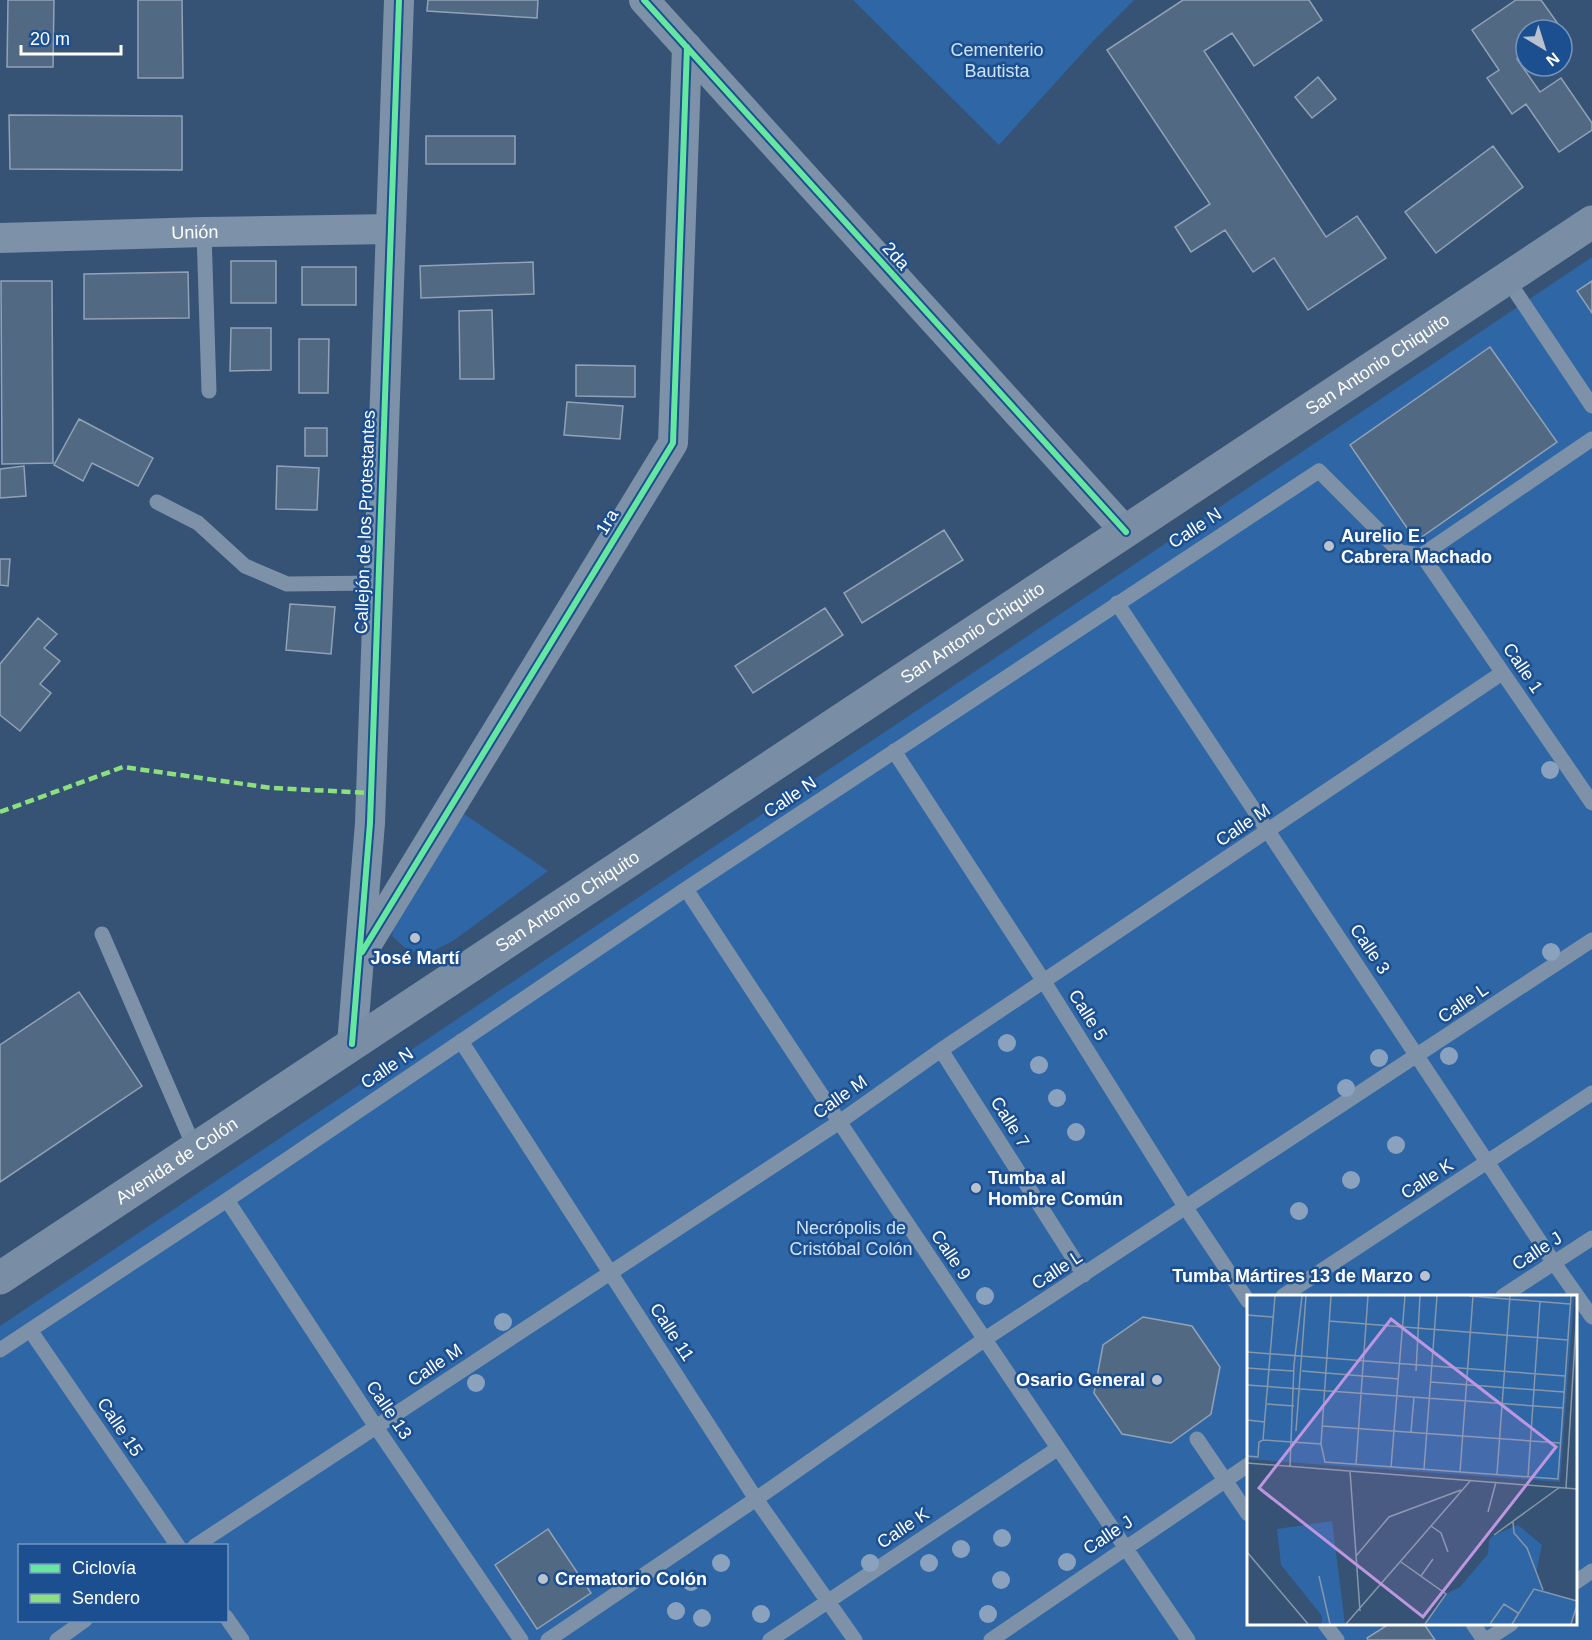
<svg xmlns="http://www.w3.org/2000/svg" width="1592" height="1640" font-family="Helvetica,sans-serif">
	<style>
		.green { fill: #2f66a5; fill-rule: evenodd }
		.building { fill: #526984; stroke: #92a2b6; stroke-width: 1.5 }
		.lines { fill: none; stroke-linecap: round; stroke-linejoin: round }
		.service { stroke: #7d92a8; stroke-width: 15 }
		.minor { stroke: #7d92a8; stroke-width: 30 }
		.secondary { stroke: #798da4; stroke-width: 33 }
		.quiet { stroke: #8de07e; stroke-width: 4.5; stroke-dasharray: 9 4.5; stroke-linecap: butt }
		.cycleway-casing { stroke: #1b4f8f; stroke-width: 10 }
		.cycleway { stroke: #66e7a1; stroke-width: 6 }
		.tree { fill: #8aa2be }
		.poi-dot { fill: #b9c2ce; stroke: #1b4f8f; stroke-width: 2 }
		.labels { text-anchor: middle; dominant-baseline: central; stroke-width: 5; stroke-linejoin: round; paint-order: stroke }
		.park-label { font-size: 18px; fill: #cfe3fa; stroke: #1b4f8f }
		.street-label { font-size: 18px; fill: #fff; stroke: #1b4f8f }
		.poi-label { font-size: 18px; font-weight: bold; fill: #fff; stroke: #1b4f8f; text-anchor: start }
		.inset-road { fill: none; stroke: #8697ac; stroke-width: 1.5 }
		.view { fill: #bd96df; fill-opacity: 0.15; stroke: #bd96df; stroke-width: 3 }
		.inset-edge { fill: none; stroke: #fff; stroke-width: 3 }
	</style>
	<rect width="100%" height="100%" fill="#365274"/>
	<!-- green -->
	<path class="green" d="M 853,0 L 1134,0 L 1095,39 L 999,145 Z
		M 1592,257 L 1592,1640 L 0,1640 L 0,1326 ZM 1248,1296 L 1576,1296 L 1576,1624 L 1248,1624 ZM 20,1546 L 226,1546 L 226,1620 L 20,1620 Z
		M 464,814 L 548,871 L 453,941 L 423,956 L 404,947 L 392,936 L 395,919 Z"/>
	<!-- building -->
	<path class="building" d="M 8,0 L 54,0 L 53,67 L 7,67 Z
		M 138,0 L 182,0 L 183,78 L 138,78 Z
		M 428,0 L 538,0 L 537,18 L 427,11 Z
		M 1183,0 L 1309,0 L 1322,20 L 1254,66 L 1232,33 L 1204,51 L 1326,237 L 1357,216 L 1386,258 L 1308,310 L 1274,258 L 1253,272 L 1225,230 L 1191,252 L 1175,227 L 1210,204 L 1107,50 Z
		M 1516,0 L 1541,0 L 1561,28 L 1558,30 L 1526,30 L 1526,52 L 1517,59 L 1540,92 L 1561,78 L 1592,123 L 1592,130 L 1559,152 L 1526,104 L 1512,114 L 1487,78 L 1499,70 L 1472,30 Z
		M 1318,77 L 1336,99 L 1312,118 L 1295,97 Z
		M 9,115 L 182,116 L 182,170 L 10,169 Z
		M 426,136 L 515,136 L 515,164 L 426,164 Z
		M 1493,146 L 1523,187 L 1436,253 L 1405,212 Z
		M 231,261 L 276,261 L 276,303 L 231,303 Z
		M 533,262 L 534,294 L 421,298 L 420,266 Z
		M 302,267 L 356,267 L 356,305 L 302,305 Z
		M 188,272 L 189,318 L 84,319 L 84,274 Z
		M 1,281 L 52,281 L 53,463 L 2,464 Z
		M 1592,281 L 1592,313 L 1577,291 Z
		M 492,310 L 494,379 L 460,379 L 459,311 Z
		M 231,328 L 271,328 L 271,370 L 230,371 Z
		M 299,339 L 329,339 L 328,393 L 299,393 Z
		M 1490,347 L 1557,442 L 1416,541 L 1350,445 Z
		M 576,365 L 635,366 L 635,397 L 576,396 Z
		M 567,402 L 623,406 L 620,439 L 564,435 Z
		M 79,419 L 153,458 L 138,486 L 92,463 L 83,481 L 54,465 Z
		M 305,428 L 327,428 L 327,456 L 305,456 Z
		M 24,466 L 26,496 L 0,498 L 0,469 Z
		M 277,466 L 319,468 L 317,510 L 276,509 Z
		M 944,530 L 963,560 L 862,623 L 844,593 Z
		M 0,559 L 10,559 L 8,586 L 0,585 Z
		M 290,604 L 335,607 L 331,654 L 286,650 Z
		M 825,608 L 843,635 L 753,693 L 735,666 Z
		M 38,618 L 57,634 L 44,648 L 60,661 L 40,684 L 51,693 L 20,731 L 0,715 L 0,664 Z
		M 79,992 L 142,1086 L 0,1182 L 0,1045 Z
		M 1143,1317 L 1192,1326 L 1220,1367 L 1211,1414 L 1171,1443 L 1122,1434 L 1094,1393 L 1103,1345 Z
		M 548,1529 L 591,1593 L 537,1629 L 495,1565 Z
		M 1389,1624 L 1424,1624 L 1435,1640 L 1368,1640 L 1367,1638 Z"/>
	<g class="lines">
		<!-- service -->
		<path class="service" d="M 204,232 L 209,391
			M 1507,279 L 1592,406
			M 157,502 L 198,523 L 245,566 L 287,584 L 378,583
			M 1422,555 L 1592,803
			M 1117,603 L 1554,1263 L 1592,1317
			M 894,751 L 1043,980 L 1186,1208 L 1248,1301
			M 686,889 C 850,1141 1019,1391 1188,1640
			M 102,934 L 195,1149
			M 461,1041 L 756,1499 L 855,1640
			M 941,1050 L 1084,1275
			M 227,1200 L 376,1427 L 521,1640
			M 1283,1296 L 1592,1093
			M 1503,1296 L 1592,1238
			M 30,1330 L 178,1546
			M 0,1350 L 227,1200 L 686,889 L 1319,471 L 1400,552 L 1422,555 L 1592,439
			M 1197,1439 L 1248,1514
			M 195,1546 L 838,1123 L 941,1050 L 1502,673
			M 1576,1582 L 1592,1571
			M 226,1617 L 242,1640
			M 1325,1624 L 1337,1640
			M 1473,1624 L 1484,1640
			M 57,1640 L 85,1620
			M 548,1640 L 756,1499 L 985,1339 L 1592,940
			M 770,1640 L 1057,1449
			M 991,1640 L 1248,1465
			M 1486,1640 L 1511,1624"/>
		<!-- minor -->
		<g class="minor">
			<path d="M 644,0 L 1126,532"/>
			<path id="s1" d="M 0,238 L 204,232 L 391,229"/>
			<path d="M 364,949 L 673,443 L 687,47"/>
			<path d="M 352,1044 L 370,823 L 399,0"/>
		</g>
		<!-- secondary -->
		<path class="secondary" id="s2" d="M 0,1278 L 1592,222"/>
		<!-- quiet -->
		<path class="quiet" d="M 0,812 L 123,767 L 272,788 L 371,793"/>
		<defs>
			<path id="cycleway" d="M 644,0 L 1126,532
				M 362,952 L 673,443 L 687,47
				M 352,1044 L 370,823 L 399,0"/>
		</defs>
		<!-- cycleway casing -->
		<use href="#cycleway" class="cycleway-casing"/>
		<!-- cycleway -->
		<use href="#cycleway" class="cycleway"/>
	</g>
	<!-- trees -->
	<g class="tree">
		<circle cx="1550" cy="770" r="9"/>
		<circle cx="1551" cy="952" r="9"/>
		<circle cx="1007" cy="1043" r="9"/>
		<circle cx="1449" cy="1056" r="9"/>
		<circle cx="1379" cy="1058" r="9"/>
		<circle cx="1039" cy="1065" r="9"/>
		<circle cx="1346" cy="1088" r="9"/>
		<circle cx="1057" cy="1098" r="9"/>
		<circle cx="1076" cy="1132" r="9"/>
		<circle cx="1396" cy="1145" r="9"/>
		<circle cx="1351" cy="1180" r="9"/>
		<circle cx="1299" cy="1211" r="9"/>
		<circle cx="985" cy="1296" r="9"/>
		<circle cx="503" cy="1322" r="9"/>
		<circle cx="476" cy="1383" r="9"/>
		<circle cx="1002" cy="1538" r="9"/>
		<circle cx="961" cy="1549" r="9"/>
		<circle cx="1067" cy="1562" r="9"/>
		<circle cx="721" cy="1563" r="9"/>
		<circle cx="870" cy="1563" r="9"/>
		<circle cx="929" cy="1563" r="9"/>
		<circle cx="1001" cy="1580" r="9"/>
		<circle cx="691" cy="1582" r="9"/>
		<circle cx="676" cy="1611" r="9"/>
		<circle cx="761" cy="1614" r="9"/>
		<circle cx="988" cy="1614" r="9"/>
		<circle cx="702" cy="1618" r="9"/>
	</g>
	<!-- markers -->
	<g class="poi-dot">
		<circle cx="1329" cy="546" r="6"/>
		<circle cx="415" cy="938" r="6"/>
		<circle cx="976" cy="1188" r="6"/>
		<circle cx="1425" cy="1276" r="6"/>
		<circle cx="1157" cy="1380" r="6"/>
		<circle cx="543" cy="1579" r="6"/>
	</g>
	<g class="labels">
		<!-- park labels -->
		<g class="park-label">
			<text x="997" y="50">Cementerio<tspan x="997" dy="21">Bautista</tspan></text>
			<text x="851" y="1228">Necrópolis de<tspan x="851" dy="21">Cristóbal Colón</tspan></text>
		</g>
		<!-- street labels -->
		<g class="street-label">
			<text stroke="none"><textPath href="#s1" startOffset="195">Unión</textPath></text>
			<text transform="translate(896 256) rotate(48)">2da</text>
			<text stroke="none"><textPath href="#s2" startOffset="1653">San Antonio Chiquito</textPath></text>
			<text transform="translate(365 522) rotate(-88)">Callejón de los Protestantes</text>
			<text transform="translate(607 522) rotate(-59)">1ra</text>
			<text transform="translate(1195 528) rotate(-33)">Calle N</text>
			<text stroke="none"><textPath href="#s2" startOffset="1167">San Antonio Chiquito</textPath></text>
			<text transform="translate(1523 668) rotate(56)">Calle 1</text>
			<text transform="translate(790 797) rotate(-34)">Calle N</text>
			<text transform="translate(1243 825) rotate(-34)">Calle M</text>
			<text stroke="none"><textPath href="#s2" startOffset="681">San Antonio Chiquito</textPath></text>
			<text transform="translate(1370 949) rotate(56)">Calle 3</text>
			<text transform="translate(1463 1003) rotate(-34)">Calle L</text>
			<text transform="translate(1088 1015) rotate(58)">Calle 5</text>
			<text transform="translate(387 1068) rotate(-34)">Calle N</text>
			<text transform="translate(840 1097) rotate(-35)">Calle M</text>
			<text transform="translate(1010 1122) rotate(58)">Calle 7</text>
			<text stroke="none"><textPath href="#s2" startOffset="212">Avenida de Colón</textPath></text>
			<text transform="translate(1427 1179) rotate(-33)">Calle K</text>
			<text transform="translate(1537 1251) rotate(-33)">Calle J</text>
			<text transform="translate(951 1255) rotate(56)">Calle 9</text>
			<text transform="translate(1057 1270) rotate(-33)">Calle L</text>
			<text transform="translate(672 1332) rotate(57)">Calle 11</text>
			<text transform="translate(435 1365) rotate(-34)">Calle M</text>
			<text transform="translate(389 1410) rotate(56)">Calle 13</text>
			<text transform="translate(120 1427) rotate(56)">Calle 15</text>
			<text transform="translate(903 1528) rotate(-34)">Calle K</text>
			<text transform="translate(1108 1535) rotate(-34)">Calle J</text>
		</g>
		<!-- poi labels -->
		<g class="poi-label">
			<text x="1341" y="536">Aurelio E.<tspan x="1341" dy="21">Cabrera Machado</tspan></text>
			<text x="415" y="958" text-anchor="middle">José Martí</text>
			<text x="988" y="1178">Tumba al<tspan x="988" dy="21">Hombre Común</tspan></text>
			<text x="1413" y="1276" text-anchor="end">Tumba Mártires 13 de Marzo</text>
			<text x="1145" y="1380" text-anchor="end">Osario General</text>
			<text x="555" y="1579">Crematorio Colón</text>
		</g>
	</g>
	<!-- overview -->
	<g transform="translate(1247 1295)">
		<rect width="330" height="330" fill="#365274"/>
		<path d="M 0,1 L 327,1 L 313,187 L 0,164 ZM 85,226 L 98,329 L 75,329 L 75,321 L 34,270 L 30,234 ZM 271,230 L 295,250 L 289,279 L 296,295 L 330,306 L 324,329 L 178,329 L 199,299 L 213,292 L 241,259 L 242,245 L 247,240 Z" fill="#2f66a5"/>
		<path class="inset-road" d="M 222,1 L 323,9M 0,20 L 26,22M 82,26 L 321,45M 0,57 L 318,81M 0,73 L 46,76M 55,76 L 152,84M 169,76 L 173,1M 184,87 L 317,97M 0,90 L 316,113M 20,109 L 47,111M 0,125 L 18,127M 75,131 L 313,148M 49,136 L 59,1M 164,137 L 167,102M 16,145 L 28,1M 74,149 L 84,1M 0,161 L 11,162 L 12,147 L 16,145 L 74,149 L 78,167 L 311,184 L 324,1M 0,168 L 330,194M 109,169 L 121,1M 43,171 L 47,70 L 55,1M 144,172 L 158,1M 177,174 L 190,1M 103,176 L 113,316M 213,177 L 226,1M 250,179 L 263,1M 281,182 L 293,6M 319,193 L 330,14M 241,217 L 249,187M 266,227 L 267,238 L 280,253 L 296,295M 184,231 L 194,238 L 201,257M 247,240 L 313,192M 0,257 L 61,329M 109,261 L 142,222 L 214,195M 154,267 L 199,299 L 178,329M 72,281 L 83,329M 174,281 L 186,264M 99,329 L 224,185M 243,329 L 257,309 L 271,318M 265,329 L 287,294 L 330,306M 324,329 L 330,310"/>
		<path class="view" d="M 144,24 L 309,152 L 176,322 L 12,193 Z"/>
		<rect width="330" height="330" class="inset-edge"/>
	</g>
	<!-- legend -->
	<rect x="18" y="1544" width="210" height="78" fill="#1b4f8f" stroke="#7695bc" stroke-width="1.5"/>
	<rect x="30" y="1564" width="30" height="9" fill="#66e7a1" stroke="#7695bc" stroke-width="1.5"/>
	<text x="72" y="1574" font-size="18" fill="#ffffff">Ciclovía</text>
	<rect x="30" y="1594" width="30" height="9" fill="#8de07e" stroke="#7695bc" stroke-width="1.5"/>
	<text x="72" y="1604" font-size="18" fill="#ffffff">Sendero</text>
	<!-- north arrow -->
	<g transform="translate(1544 48) rotate(142)"><circle r="28" fill="#1b4f8f" stroke="#7695bc" stroke-width="1.5"/>
	<path d="M0-4.5L10 22L0 15L-10 22Z" fill="#b9c2ce"/>
	<text y="-9" font-size="16" font-weight="bold" text-anchor="middle" fill="#ffffff">N</text>
	</g>
	<!-- scale -->
	<path d="M21 45v9h100v-9" fill="none" stroke="#ffffff" stroke-width="3"/>
	<text x="30" y="45" font-size="18" fill="#ffffff" stroke="#1b4f8f" stroke-width="4.5" paint-order="stroke">20 m</text>
</svg>
